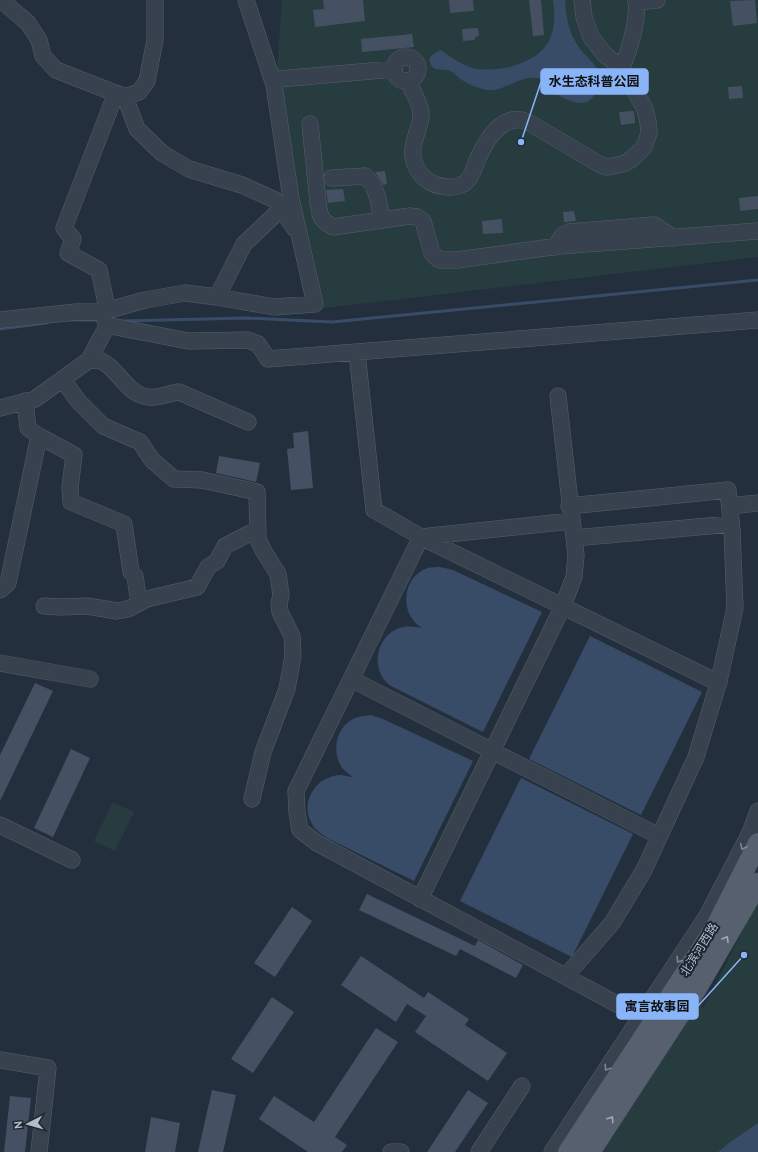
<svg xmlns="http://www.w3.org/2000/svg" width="758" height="1152" font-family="Overpass,'Noto Sans SC',sans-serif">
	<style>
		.green { fill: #263c3f }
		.water { fill: #394c67 }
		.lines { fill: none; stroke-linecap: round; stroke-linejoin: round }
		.stream { stroke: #394c67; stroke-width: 3 }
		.building { fill: #455162 }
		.minor-casing { stroke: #565f6c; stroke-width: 17 }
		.major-casing { stroke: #414a57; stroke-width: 21 }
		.minor { stroke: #38414e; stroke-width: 16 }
		.major { stroke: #56606e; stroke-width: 20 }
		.oneway { stroke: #7c8592 }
		.oneway2 { stroke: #a1aab7 }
		.labels { text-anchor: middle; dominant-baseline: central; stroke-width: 4; stroke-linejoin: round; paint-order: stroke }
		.street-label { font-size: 12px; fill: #b4bcc9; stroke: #1d2633 }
		.leader { fill: none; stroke: #8ab4f8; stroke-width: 1.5 }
		.callout-dot { fill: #8ab4f8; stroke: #1d2633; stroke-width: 1.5 }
		.callout { fill: #8ab4f8; stroke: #8ab4f8; stroke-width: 1.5 }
		.callout-label { font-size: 13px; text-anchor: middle; font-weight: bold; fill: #111 }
	</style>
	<rect width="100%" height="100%" fill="#242f3e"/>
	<!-- green -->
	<path class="green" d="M 282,0 L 758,0 L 758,257 L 317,309 L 276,86 Z
		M 113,802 L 134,812 L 115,851 L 94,841 Z
		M 758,900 L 758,1123 L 730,1142 L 718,1152 L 590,1152 L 697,988 L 703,1009 Z"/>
	<!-- water -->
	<path class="water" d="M 553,0 L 565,0 C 566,12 567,24 572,35 C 574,39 576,43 578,46 C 586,58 606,70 599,87 C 593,99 588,106 574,102 C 568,100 562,98 557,94 C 549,86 551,80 537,78 C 519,75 505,92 487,90 C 481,89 467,84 462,80 C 457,77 455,73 450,71 C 444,68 432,73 430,62 C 428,56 436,52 441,50 C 450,57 462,65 473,68 C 483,71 501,69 510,67 C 548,56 558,37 553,0 Z
		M 440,567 L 453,570 L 542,612 L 483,732 L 397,689 C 393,687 389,685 386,682 C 371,665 377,638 397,629 C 406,625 414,627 422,628 C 419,626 415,623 413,620 C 400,603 406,575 428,568 C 432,567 436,567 440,567 Z
		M 590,636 L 702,692 L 641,815 L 529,759 Z
		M 371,715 L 383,719 L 473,761 L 414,881 L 327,838 C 320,833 313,828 310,820 C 301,799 318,776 340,775 C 344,775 349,777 353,777 C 350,775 346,772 343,769 C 330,752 336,724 358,717 C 362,716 367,716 371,715 Z
		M 521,778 L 633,834 L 572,957 L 460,901 Z
		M 758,1123 L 758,1152 L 718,1152 L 730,1142 Z"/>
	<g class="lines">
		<!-- stream -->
		<path class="stream" d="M 71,320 L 100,320
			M 123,321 L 246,318 L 332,322 L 758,280
			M 0,329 L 46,323"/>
	</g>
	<!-- building -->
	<path class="building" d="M 323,0 L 363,0 L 365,21 L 315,27 L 313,10 L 324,9 Z
		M 449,0 L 473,0 L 474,11 L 450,13 Z
		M 529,0 L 541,0 L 544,35 L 533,36 Z
		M 755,0 L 757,23 L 733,26 L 730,1 Z
		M 478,28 L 479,36 L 475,37 L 475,40 L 463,41 L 462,29 Z
		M 412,34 L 414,47 L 362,52 L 361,39 Z
		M 742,86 L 743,98 L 729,99 L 728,87 Z
		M 634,111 L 635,123 L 621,125 L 619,112 Z
		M 385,171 L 387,184 L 383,185 L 375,172 Z
		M 343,189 L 345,201 L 328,203 L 326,190 Z
		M 758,196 L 758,209 L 740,211 L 739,198 Z
		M 574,211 L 576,221 L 564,222 L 563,212 Z
		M 502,219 L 503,233 L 483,234 L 482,221 Z
		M 308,431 L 313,488 L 291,490 L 287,449 L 294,448 L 293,433 Z
		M 219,456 L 260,463 L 256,482 L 216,473 Z
		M 35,683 L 53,691 L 0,801 L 0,755 Z
		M 71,749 L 90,758 L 53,837 L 34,828 Z
		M 367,894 L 475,946 L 478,940 L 523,965 L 516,978 L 460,949 L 456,956 L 359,910 Z
		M 292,907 L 312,921 L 275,977 L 254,963 Z
		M 361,956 L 424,998 L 428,992 L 469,1019 L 465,1025 L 507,1053 L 488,1081 L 415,1032 L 426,1016 L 407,1004 L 396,1022 L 341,985 Z
		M 272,997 L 294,1012 L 253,1073 L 231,1059 Z
		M 376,1028 L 398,1042 L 335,1137 L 347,1145 L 342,1152 L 308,1152 L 259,1119 L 274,1096 L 314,1122 Z
		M 212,1090 L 236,1095 L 223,1152 L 198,1152 Z
		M 468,1090 L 488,1103 L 455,1152 L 427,1152 Z
		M 10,1096 L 31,1098 L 25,1152 L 4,1152 Z
		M 151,1117 L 180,1123 L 175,1152 L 145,1152 Z"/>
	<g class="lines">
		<defs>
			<path id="minor" d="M 1,0 L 28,23 L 39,40 L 43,56 L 56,70 L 125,97 L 137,129 L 162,153 L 189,169 L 242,185 L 275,200 L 295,229
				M 636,2 L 657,0
				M394 69a12 12 0 1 1 24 0a12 12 0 1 1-24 0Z
				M 622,68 C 629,51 639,19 636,0
				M 279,79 L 394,69
				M 408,82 C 413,92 420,102 421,113 C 422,121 417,131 415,139 C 409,156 415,173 430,182 C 440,188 458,190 467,181 C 473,175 475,164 479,156 C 488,137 504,112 528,122 L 599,164 L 606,167 L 613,166 L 623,164 L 632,159 L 644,147 L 649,133 L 648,122 L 645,109 L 622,68 L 605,55 L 591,37 L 584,17 L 582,0
				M 125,97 L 139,92 L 147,81 L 155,40 L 155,0
				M 310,124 L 318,202 C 320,217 320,220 333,227 L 410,216 L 417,217 L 423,221 L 432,253 L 439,260 L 457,260 L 559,246 L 758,231
				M 332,178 L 365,176 C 378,188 379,203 382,220
				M 555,247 L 563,235 L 569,232 L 654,225 L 674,238
				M 217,297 L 244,244 L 281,209
				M 102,312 L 145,300 L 185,293 L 217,297 L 274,307 L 315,304 L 291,199 L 274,85 L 246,0
				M 102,312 L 106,303 L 99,270 L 68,253 L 73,239 L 64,228 L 116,93
				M 0,320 L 76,312 L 102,312 L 105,316 L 105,321
				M 357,353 L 374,510 L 421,537 L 719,683
				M 89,360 C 93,360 98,360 101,361 C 117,367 126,394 148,397 C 157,399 169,393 179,392 L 248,422
				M 62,379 L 79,402 L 103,426 L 140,442 L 152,460 L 174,479 L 202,480 L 257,492 L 258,539 L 263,550 L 278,574 L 281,595 L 279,604 L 280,612 L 292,636 L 293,656 L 287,689 L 263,752 L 252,799
				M 0,408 L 35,399 L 89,360 L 106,328 L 111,326 L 188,341 L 248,340 L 258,344 L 268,359 L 758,320
				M 39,436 L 74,455 L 70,488 L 71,502 L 124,524 L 131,572 L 135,576 L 139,603
				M 730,506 L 758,503
				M 421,537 L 296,791 L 297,812 L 300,830 L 317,843 L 641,1017
				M 421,537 L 571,521
				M 574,538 L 731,524
				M 0,590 L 8,583 L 39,436 L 28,428 L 25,401
				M 44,606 L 61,607 L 87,606 L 117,611 L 128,609 L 147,599 L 197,587 L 208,567 L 217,561 L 225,546 L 258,529
				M 0,663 L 90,679
				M 351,679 L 659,836
				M 0,825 L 72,860
				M 420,899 L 563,606 L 574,577 L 576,555 L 558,396
				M 566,976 L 612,923 L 644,870 L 696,757 L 719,681 L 735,608 L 732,530 L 728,490 L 569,506
				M 0,1060 L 48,1068 L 39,1152
				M 391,1152 L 401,1152
				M 479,1152 L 522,1086
				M 552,1152 L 707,916 L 750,833 L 758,811"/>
			<path id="major" d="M 568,1152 L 715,928 L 758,843
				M 590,1152 L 697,988 L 758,883"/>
		</defs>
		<!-- minor casing -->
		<use href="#minor" class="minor-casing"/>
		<!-- major casing -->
		<use href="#major" class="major-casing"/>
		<!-- minor -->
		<use href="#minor" class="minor"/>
		<!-- major -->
		<use href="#major" class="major"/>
	</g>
	<!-- one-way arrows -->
	<defs><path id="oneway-chevron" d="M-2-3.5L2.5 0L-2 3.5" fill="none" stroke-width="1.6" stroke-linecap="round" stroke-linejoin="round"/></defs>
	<g class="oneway">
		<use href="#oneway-chevron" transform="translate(743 847) rotate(117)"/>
		<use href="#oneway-chevron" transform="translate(679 960) rotate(123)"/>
		<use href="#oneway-chevron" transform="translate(607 1068) rotate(123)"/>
	</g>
	<g class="oneway2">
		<use href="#oneway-chevron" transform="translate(726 939) rotate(-60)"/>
		<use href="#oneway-chevron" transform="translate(611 1119) rotate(-57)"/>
	</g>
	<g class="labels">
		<!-- street labels -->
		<g class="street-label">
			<text transform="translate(700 950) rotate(-58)">北滨河西路</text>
		</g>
	</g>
	<!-- callouts -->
	<path class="leader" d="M521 142L541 82M744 955L698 1006"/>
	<g class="callout-dot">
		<circle cx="521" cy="142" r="4"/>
		<circle cx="744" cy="955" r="4"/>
	</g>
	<g class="callout">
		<rect x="541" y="69" width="107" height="25" rx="4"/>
		<rect x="617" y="994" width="81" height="25" rx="4"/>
	</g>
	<g class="callout-label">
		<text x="594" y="86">水生态科普公园</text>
		<text x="657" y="1011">寓言故事园</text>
	</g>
	<!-- north arrow -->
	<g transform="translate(28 1124) rotate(264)" stroke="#1d2633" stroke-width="3" paint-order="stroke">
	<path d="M0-3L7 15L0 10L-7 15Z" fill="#b4bcc9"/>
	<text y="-6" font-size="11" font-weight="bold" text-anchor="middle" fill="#b4bcc9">N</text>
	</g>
</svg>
